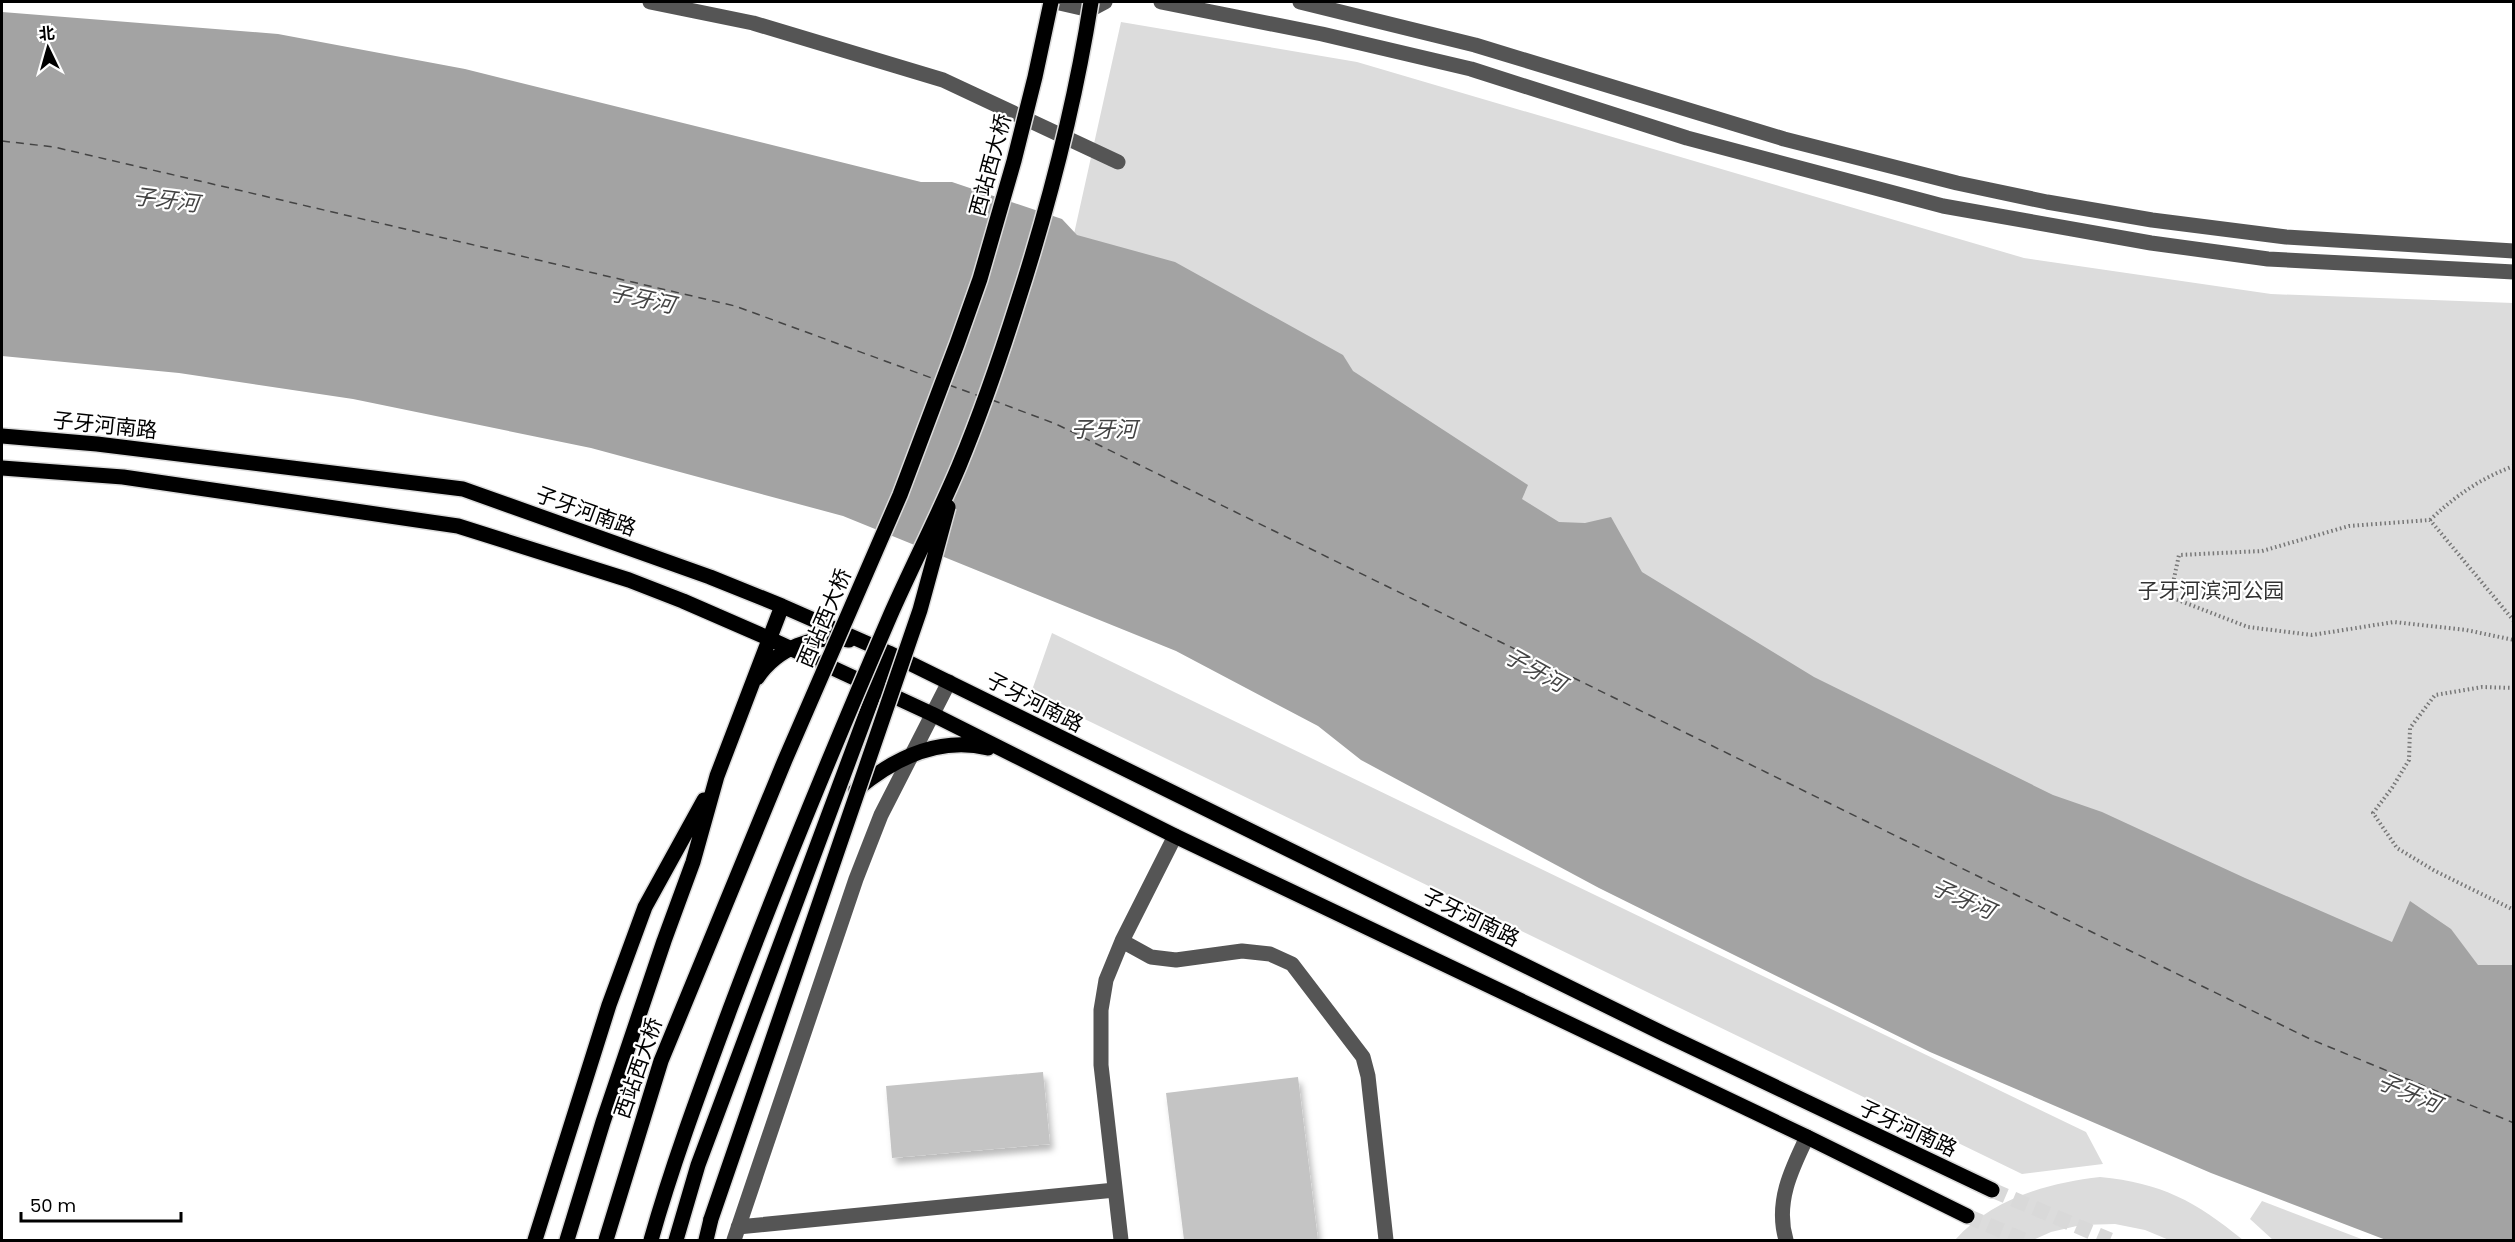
<svg xmlns="http://www.w3.org/2000/svg" width="2515" height="1242" font-family="Poppins,'Noto Sans SC',sans-serif">
	<style>
		.green { fill: #dcdcdc }
		.water { fill: #a3a3a3 }
		.lines { fill: none; stroke-linecap: round; stroke-linejoin: round }
		.ferry { stroke: #444; stroke-width: 1.5; stroke-dasharray: 8 6; stroke-linecap: butt }
		.building { fill: #c4c4c4; filter: url(#shadow) }
		.major-tunnel { stroke: #d9d9d9; stroke-width: 15; stroke-dasharray: 15 8; stroke-linecap: butt }
		.major-casing { stroke: #dbdbdb; stroke-width: 18 }
		.path { stroke: #777; stroke-width: 4; stroke-dasharray: 1.5 3; stroke-linecap: butt }
		.minor { stroke: #555; stroke-width: 15 }
		.major { stroke: #000; stroke-width: 15 }
		.major-bridge-casing { stroke: #dbdbdb; stroke-width: 18; stroke-linecap: butt }
		.major-bridge { stroke: #000; stroke-width: 15 }
		.labels { text-anchor: middle; dominant-baseline: central; stroke-width: 4.5; stroke-linejoin: round; paint-order: stroke }
		.street-label { font-size: 21px; fill: #000; stroke: #fff }
		.park-label { font-size: 21px; fill: #333; stroke: #fff }
		.water-label { font-size: 22px; font-style: italic; fill: #444; stroke: #fff }
	</style>
	<defs>
		<filter id="shadow"><feDropShadow dx="3.5" dy="6" stdDeviation="3" flood-color="#0004"/></filter>
	</defs>
	<rect width="100%" height="100%" fill="#fff"/>
	<!-- green -->
	<path class="green" d="M 1121,22 L 1357,62 L 2024,258 L 2271,294 L 2513,303 L 2513,1021 L 2178,916 L 1062,288 Z
		M 1052,633 L 2086,1132 L 2103,1164 L 2022,1174 L 1031,693 Z
		M 2100,1177 C 2162,1183 2195,1201 2243,1240 L 2169,1240 L 2145,1230 L 2115,1224 L 2081,1225 L 2051,1232 L 2033,1240 L 1955,1240 C 1992,1199 2047,1183 2100,1177 Z
		M 2262,1201 L 2364,1240 L 2273,1240 L 2250,1219 Z"/>
	<!-- water -->
	<path class="water" d="M 2,12 L 278,34 L 465,69 L 921,182 L 952,182 L 1062,219 L 1077,235 L 1175,262 L 1343,355 L 1353,371 L 1528,485 L 1522,499 L 1559,522 L 1585,523 L 1611,517 L 1642,572 L 1814,677 L 2053,795 L 2102,812 L 2245,878 L 2392,942 L 2410,901 L 2451,929 L 2478,965 L 2513,965 L 2513,1240 L 2386,1240 L 2211,1173 L 1930,1052 L 1599,888 L 1361,760 L 1318,726 L 1176,651 L 843,516 L 591,448 L 353,399 L 179,373 L 2,356 Z"/>
	<g class="lines">
		<!-- ferry -->
		<path class="ferry" d="M 2,141 L 54,147 L 735,306 L 937,380
			M 949,385 L 979,396
			M 992,400 L 1056,424 L 2310,1039 L 2514,1123"/>
	</g>
	<!-- building -->
	<path class="building" d="M 1043,1072 L 1050,1144 L 892,1158 L 886,1086 Z
		M 1298,1077 L 1318,1240 L 1184,1240 L 1166,1093 Z"/>
	<g class="lines">
		<!-- major-tunnel -->
		<path class="major-tunnel" d="M 1992,1190 L 2110,1240
			M 1967,1216 L 2024,1240"/>
		<defs>
			<path id="major" d="M 2,436 L 97,444 L 463,489 L 710,577 L 782,606 L 889,653 L 1664,1034 L 1992,1190
				M 2,468 L 123,477 L 458,526 L 629,580 L 683,601 L 768,638 L 932,714 L 1175,836 L 1807,1137 L 1967,1216
				M 757,678 C 778,647 813,635 849,640
				M 856,790 C 893,759 938,736 988,748
				M 535,1240 L 609,1005 L 645,907 L 704,800
				M 567,1240 L 603,1122 L 664,941 L 693,862 L 717,776 L 782,606
				M 676,1240 L 698,1165 L 889,653
				M 706,1240 L 711,1219"/>
		</defs>
		<!-- major casing -->
		<use href="#major" class="major-casing"/>
		<!-- path -->
		<path class="path" d="M 2430,520 C 2455,496 2481,478 2514,466
			M 2514,621 L 2430,520 L 2349,526 L 2262,551 L 2179,555 L 2170,597 L 2248,627 L 2312,635 L 2394,622 L 2466,630 L 2514,640
			M 2514,688 L 2482,687 L 2435,695 L 2410,728 L 2409,760 L 2392,788 L 2373,813 L 2397,848 L 2435,871 L 2514,910"/>
		<!-- minor -->
		<path class="minor" d="M 650,2 L 753,23 L 943,80 L 1118,162
			M 1055,2 L 1090,10 L 1105,2
			M 1161,2 L 1322,34 L 1471,69 L 1687,138 L 1943,206 L 2151,243 L 2268,259 L 2514,272
			M 1300,2 L 1475,45 L 1784,139 L 1957,183 L 2047,202 L 2152,220 L 2286,237 L 2514,251
			M 1122,941 L 1151,957 L 1176,960 L 1242,951 L 1270,954 L 1292,964 L 1363,1057 L 1368,1076 L 1386,1240
			M 738,1227 L 1115,1190
			M 734,1240 L 856,879 L 881,815 L 949,682
			M 1121,1240 L 1101,1065 L 1101,1010 L 1106,980 L 1122,941 L 1175,836
			M 1786,1240 C 1775,1203 1791,1170 1807,1137"/>
		<!-- major -->
		<use href="#major" class="major"/>
		<defs>
			<path id="major-bridge" d="M 711,1219 L 920,610 L 948,507
				M 606,1240 L 661,1061 L 785,760 L 900,495 L 957,344 L 980,279 L 1014,161 L 1035,77 L 1051,2
				M 651,1240 C 673,1162 702,1085 730,1009 C 780,876 834,746 890,616 C 912,566 938,516 959,466 C 981,413 1000,358 1017,304 C 1049,205 1075,104 1091,2"/>
		</defs>
		<!-- major-bridge casing -->
		<use href="#major-bridge" class="major-bridge-casing"/>
		<!-- major-bridge -->
		<use href="#major-bridge" class="major-bridge"/>
	</g>
	<g class="labels">
		<!-- street labels -->
		<g class="street-label">
			<text transform="translate(990 165) rotate(-75)">西站西大桥</text>
			<text transform="translate(105 425) rotate(6)">子牙河南路</text>
			<text transform="translate(586 511) rotate(20)">子牙河南路</text>
			<text transform="translate(824 618) rotate(-67)">西站西大桥</text>
			<text transform="translate(1035 702) rotate(27)">子牙河南路</text>
			<text transform="translate(1471 917) rotate(26)">子牙河南路</text>
			<text transform="translate(638 1068) rotate(-71)">西站西大桥</text>
			<text transform="translate(1908 1128) rotate(25)">子牙河南路</text>
		</g>
		<!-- park labels -->
		<g class="park-label">
			<text x="2211" y="590">子牙河滨河公园</text>
		</g>
		<!-- water labels -->
		<g class="water-label">
			<text transform="translate(166 200) rotate(7)">子牙河</text>
			<text transform="translate(642 299) rotate(12)">子牙河</text>
			<text x="1104" y="429">子牙河</text>
			<text transform="translate(1535 670) rotate(29)">子牙河</text>
			<text transform="translate(1963 899) rotate(24)">子牙河</text>
			<text transform="translate(2409 1093) rotate(23)">子牙河</text>
		</g>
	</g>
	<!-- border -->
	<rect width="2515" height="1242" fill="none" stroke="#000000" stroke-width="6"/>
	<!-- north arrow -->
	<g transform="translate(48 48) rotate(355)" stroke="#ffffff" stroke-width="4.5" paint-order="stroke">
	<path d="M0-4.5L10 22L0 15L-10 22Z" fill="#000000"/>
	<text y="-9" font-size="16" font-weight="bold" text-anchor="middle" fill="#000000">北</text>
	</g>
	<!-- scale -->
	<path d="M21 1212v9h160v-9" fill="none" stroke="#000000" stroke-width="3"/>
	<text x="30" y="1212" font-size="18" fill="#000000" stroke="#ffffff" stroke-width="4.5" paint-order="stroke">50 m</text>
</svg>
